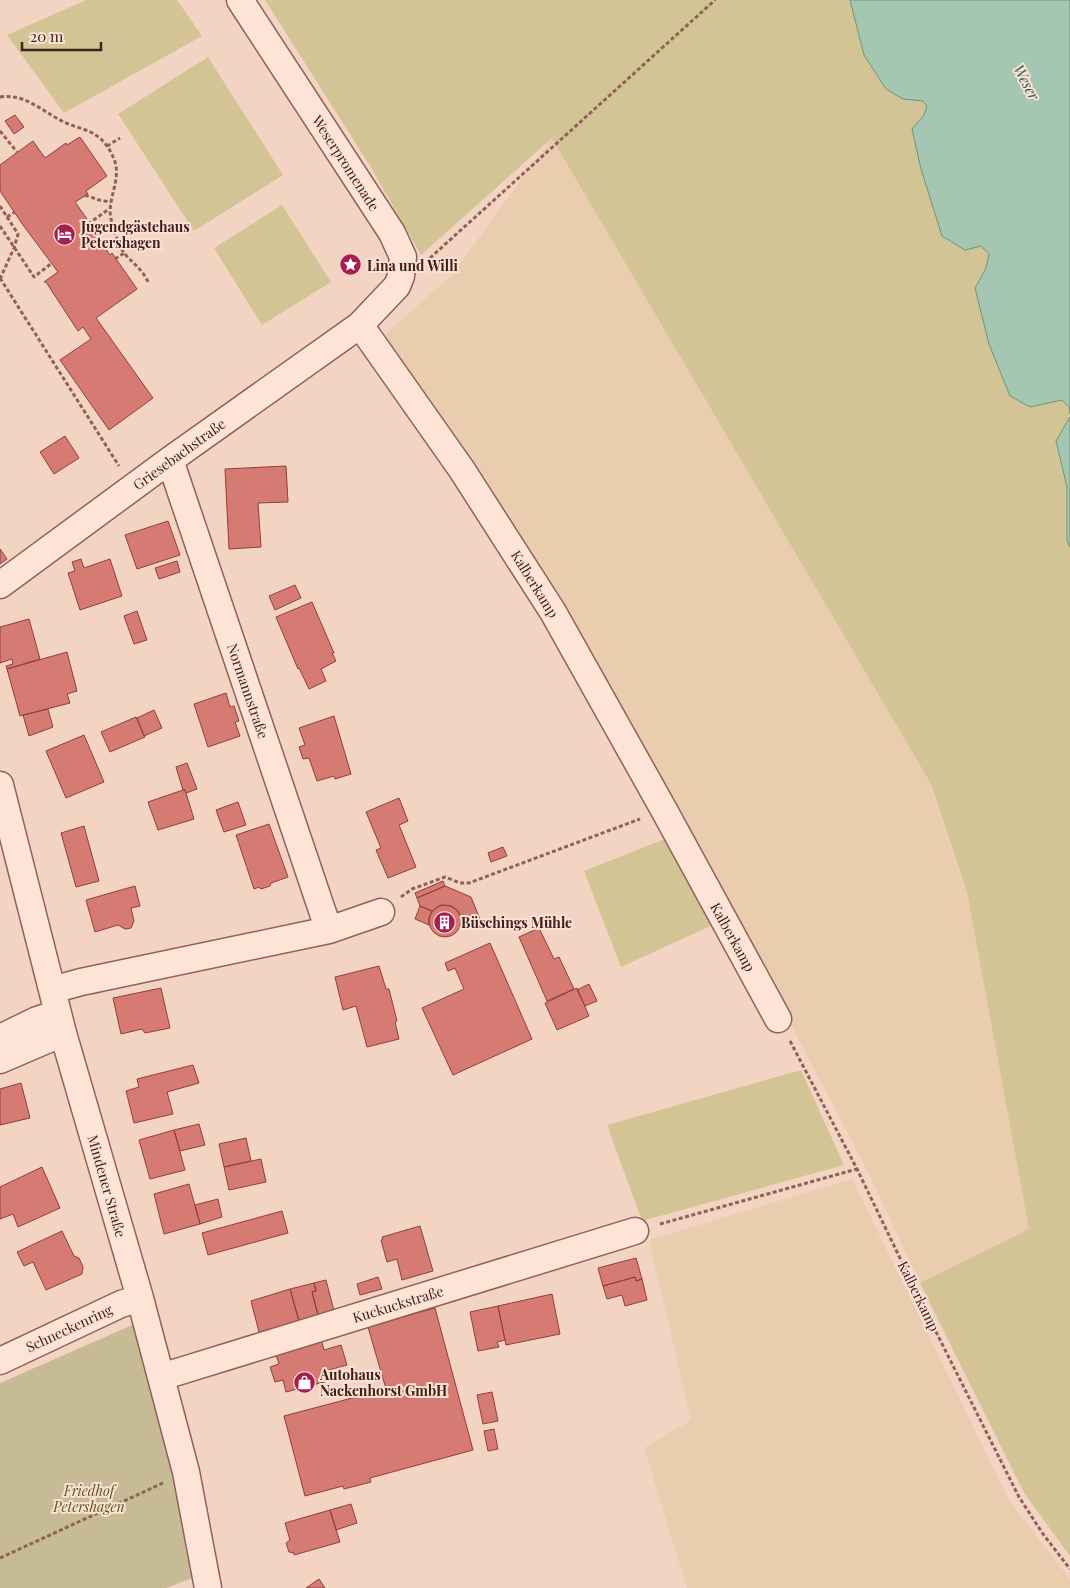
<svg xmlns="http://www.w3.org/2000/svg" width="1070" height="1588" font-family="'Playfair Display',serif">
	<style>
		.farmland { fill: #eaccaf }
		.green { fill: #d3c495 }
		.cemetery { fill: #c7bb95 }
		.water { fill: #a5c6b1; stroke: #6b957c }
		.building { fill: #d67a74; stroke: #923e3a }
		.lines { fill: none; stroke-linecap: round; stroke-linejoin: round }
		.minor-casing { stroke: #906157; stroke-width: 29 }
		.path { stroke: #906157; stroke-width: 3; stroke-dasharray: 4 2.5; stroke-linecap: butt }
		.minor { stroke: #fde4d7; stroke-width: 26 }
		.labels { text-anchor: middle; dominant-baseline: central; stroke-width: 4; stroke-linejoin: round; paint-order: stroke }
		.street-label { font-size: 14px; fill: #3e211d; stroke: #fae1d3 }
		.poi-label { font-size: 14px; font-weight: bold; fill: #3e211d; stroke: #fae1d3; text-anchor: start }
		.park-label { font-size: 14px; font-style: italic; fill: #5d5721; stroke: #fae1d3 }
		.water-label { font-size: 15px; font-style: italic; fill: #2a6049; stroke: #fae1d3 }
	</style>
	<rect width="100%" height="100%" fill="#f3d4c3"/>
	<!-- farmland -->
	<path class="farmland" d="M 552,137 L 931,784 L 967,892 L 1029,1229 L 920,1283 L 868,1172 L 786,1015 L 381,338 L 452,275 Z
		M 852,1179 L 1010,1502 L 1070,1579 L 1070,1588 L 687,1588 L 644,1448 L 691,1420 L 649,1240 Z"/>
	<!-- green -->
	<path class="green" d="M 86,0 L 177,0 L 202,36 L 64,113 L 7,35 Z
		M 265,0 L 850,0 L 864,55 L 886,89 L 903,99 L 923,101 L 927,106 L 925,115 L 912,130 L 981,246 L 989,254 L 986,268 L 975,288 L 1030,407 L 1062,400 C 1068,406 1070,409 1070,417 L 1056,441 L 1067,487 L 1067,541 L 1070,547 L 1070,1556 L 1024,1493 L 920,1283 L 1029,1229 L 967,892 L 931,784 L 552,138 L 421,255 L 372,169 Z
		M 208,57 L 283,175 L 194,231 L 118,114 Z
		M 282,205 L 331,282 L 262,325 L 214,248 Z
		M 670,837 L 719,922 L 621,967 L 584,871 Z
		M 801,1070 L 844,1165 L 642,1221 L 607,1125 Z"/>
	<!-- cemetery -->
	<path class="cemetery" d="M 137,1323 L 200,1575 L 166,1588 L 0,1588 L 0,1383 Z"/>
	<!-- water -->
	<path class="water" d="M 850,0 L 1070,0 L 1070,414 L 1069,407 L 1062,400 L 1030,407 L 1010,396 L 989,344 L 975,288 L 986,268 L 989,254 L 981,246 L 965,250 L 942,236 L 921,169 L 912,129 L 924,115 L 927,106 L 923,101 L 903,99 L 886,89 L 864,55 Z
		M 1070,417 L 1070,547 L 1067,541 L 1067,487 L 1056,441 Z"/>
	<!-- building -->
	<path class="building" d="M 15,115 L 24,127 L 14,134 L 5,121 Z
		M 80,137 L 107,176 L 86,191 L 88,194 L 75,202 L 87,219 L 85,220 L 88,224 L 110,255 L 112,253 L 137,289 L 96,318 L 153,398 L 109,430 L 60,360 L 91,339 L 83,327 L 78,331 L 46,282 L 44,282 L 58,272 L 23,225 L 0,191 L 0,165 L 33,141 L 45,158 L 66,143 L 67,145 Z
		M 65,436 L 79,458 L 54,474 L 40,452 Z
		M 286,466 L 288,502 L 258,503 L 261,547 L 229,549 L 225,469 Z
		M 168,521 L 180,555 L 137,569 L 125,535 Z
		M 0,549 L 7,559 L 0,564 Z
		M 81,559 L 84,568 L 110,559 L 122,596 L 80,610 L 68,573 L 75,571 L 72,562 Z
		M 177,561 L 180,572 L 159,579 L 155,568 Z
		M 295,585 L 301,598 L 275,610 L 269,596 Z
		M 312,602 L 334,653 L 332,653 L 336,661 L 321,669 L 326,681 L 309,689 L 299,668 L 298,669 L 276,617 Z
		M 137,611 L 147,640 L 134,644 L 124,616 Z
		M 29,619 L 40,659 L 7,669 L 6,666 L 13,664 L 12,659 L 0,663 L 0,627 Z
		M 67,652 L 77,691 L 67,694 L 70,703 L 20,716 L 7,669 Z
		M 226,693 L 230,707 L 234,706 L 239,721 L 235,722 L 240,736 L 208,747 L 194,704 Z
		M 48,709 L 53,727 L 29,736 L 23,715 Z
		M 154,710 L 162,728 L 144,736 L 137,718 Z
		M 334,716 L 351,774 L 335,779 L 334,776 L 317,781 L 309,758 L 303,759 L 299,747 L 305,745 L 299,728 Z
		M 136,717 L 145,737 L 110,752 L 101,732 Z
		M 84,735 L 104,782 L 66,798 L 46,751 Z
		M 187,763 L 197,789 L 186,793 L 185,790 L 183,790 L 176,767 Z
		M 183,790 L 185,790 L 186,793 L 194,819 L 158,830 L 148,802 Z
		M 399,798 L 408,821 L 399,825 L 416,867 L 388,878 L 376,850 L 381,848 L 366,812 Z
		M 238,802 L 246,825 L 224,832 L 216,810 Z
		M 269,824 L 288,877 L 271,883 L 270,886 L 261,889 L 259,887 L 254,889 L 236,835 Z
		M 84,826 L 99,881 L 76,887 L 61,833 Z
		M 503,847 L 507,856 L 491,862 L 488,853 Z
		M 443,881 L 445,886 L 417,898 L 415,893 Z
		M 135,886 L 140,906 L 131,908 L 134,921 L 131,928 L 125,929 L 118,925 L 95,932 L 86,900 Z
		M 445,886 L 471,897 L 482,924 L 461,924 L 462,920 L 458,911 L 451,906 L 441,905 L 432,911 L 420,906 L 417,898 Z
		M429 921a16 16 0 1 1 32 0a16 16 0 1 1-32 0Z
		M 420,906 L 432,911 L 429,918 L 429,925 L 415,919 Z
		M 539,928 L 554,959 L 559,957 L 574,989 L 547,1001 L 519,937 Z
		M 490,943 L 532,1039 L 453,1075 L 422,1008 L 464,989 L 455,968 L 448,971 L 445,963 Z
		M 379,966 L 386,989 L 389,989 L 397,1021 L 395,1022 L 399,1039 L 367,1047 L 356,1006 L 343,1010 L 335,977 Z
		M 589,984 L 597,1001 L 585,1006 L 577,990 Z
		M 161,988 L 170,1028 L 145,1033 L 142,1029 L 121,1034 L 113,998 Z
		M 577,988 L 589,1016 L 557,1030 L 545,1003 Z
		M 193,1065 L 199,1083 L 167,1092 L 173,1114 L 134,1123 L 126,1091 L 139,1087 L 137,1079 Z
		M 21,1083 L 30,1118 L 0,1125 L 0,1089 Z
		M 199,1124 L 205,1145 L 180,1151 L 174,1130 Z
		M 174,1130 L 185,1170 L 150,1179 L 139,1140 Z
		M 246,1138 L 251,1161 L 224,1167 L 219,1144 Z
		M 261,1159 L 266,1182 L 229,1190 L 224,1167 Z
		M 42,1167 L 60,1208 L 18,1227 L 13,1214 L 0,1219 L 0,1187 Z
		M 189,1184 L 200,1224 L 164,1234 L 154,1194 Z
		M 218,1199 L 222,1217 L 200,1224 L 195,1205 Z
		M 282,1211 L 288,1233 L 208,1255 L 202,1233 Z
		M 420,1226 L 433,1271 L 402,1280 L 397,1259 L 387,1262 L 381,1240 L 383,1239 L 382,1237 Z
		M 62,1231 L 74,1256 L 79,1258 L 83,1267 L 82,1274 L 46,1290 L 33,1262 L 24,1266 L 17,1252 Z
		M 636,1258 L 642,1279 L 636,1281 L 635,1277 L 603,1286 L 598,1268 Z
		M 378,1277 L 382,1289 L 360,1295 L 357,1284 Z
		M 635,1277 L 636,1281 L 642,1279 L 647,1300 L 625,1306 L 622,1295 L 607,1299 L 603,1286 Z
		M 326,1280 L 334,1311 L 318,1315 L 312,1292 L 316,1291 L 314,1283 Z
		M 314,1283 L 316,1291 L 312,1292 L 318,1315 L 299,1321 L 290,1289 Z
		M 290,1289 L 299,1321 L 259,1332 L 251,1301 Z
		M 552,1294 L 560,1334 L 506,1345 L 498,1306 Z
		M 498,1306 L 505,1340 L 497,1342 L 499,1347 L 478,1351 L 470,1312 Z
		M 435,1308 L 473,1450 L 370,1478 L 371,1482 L 344,1489 L 343,1486 L 305,1496 L 284,1416 L 386,1389 L 368,1327 Z
		M 321,1339 L 324,1350 L 341,1345 L 347,1365 L 329,1370 L 332,1380 L 286,1392 L 283,1380 L 275,1382 L 270,1367 L 279,1364 L 275,1352 Z
		M 492,1392 L 498,1421 L 483,1424 L 477,1395 Z
		M 494,1429 L 498,1449 L 488,1451 L 484,1431 Z
		M 351,1504 L 357,1523 L 336,1530 L 330,1510 Z
		M 330,1510 L 340,1542 L 294,1555 L 294,1553 L 289,1552 L 286,1543 L 290,1540 L 285,1523 Z
		M 319,1579 L 325,1588 L 306,1588 Z"/>
	<g class="lines">
		<defs>
			<path id="minor" d="M 360,325 L 462,470 L 553,612 L 664,810 L 778,1019
				M 170,460 L 326,922
				M 0,585 L 170,460 L 360,325 L 397,286 L 401,276 L 403,257 L 392,233 L 240,0
				M 0,785 L 63,1033 L 140,1298 L 186,1472 L 208,1588
				M 52,990 L 81,982 L 329,930 L 381,912
				M 0,1038 L 37,1020 L 58,1013
				M 0,1060 L 63,1033
				M 0,1361 L 121,1304 L 140,1298
				M 161,1377 L 635,1231"/>
		</defs>
		<!-- minor casing -->
		<use href="#minor" class="minor-casing"/>
		<!-- path -->
		<path class="path" d="M 0,97 C 26,93 44,113 66,123 C 78,128 91,130 101,139 C 108,146 114,156 116,166 C 119,184 107,201 111,219 C 114,229 118,246 125,254 C 135,266 142,268 149,284
			M 0,131 L 17,152
			M 107,146 L 120,138
			M 85,195 L 99,200 L 111,202
			M 0,206 L 18,234 L 14,248 L 0,279
			M 7,217 L 15,212
			M 88,224 L 109,209
			M 0,226 L 34,277 L 52,263
			M 430,258 L 715,0
			M 115,259 L 124,253
			M 0,278 L 119,466
			M 401,897 L 412,889 L 445,877 L 460,883 L 469,883 L 640,819
			M 790,1041 L 857,1169 L 926,1312 L 1019,1497 L 1043,1534 L 1070,1569
			M 660,1224 L 857,1169
			M 0,1558 L 163,1483"/>
		<!-- minor -->
		<use href="#minor" class="minor"/>
	</g>
	<!-- icons -->
	<defs>
		<symbol id="hotel-disc" viewBox="-11 -11 22 22"><circle r="9.5" fill="#a61f50" stroke="#fae1d3"/><path d="M-6-4.5h1.5V1H6V5H4.5V3h-9V5H-6ZM-4 0a1.8 1.8 0 1 1 3.6 0ZM.5 0V-2.5h3Q6-2.5 6 0Z" fill="#fff"/></symbol>
		<symbol id="sight-disc" viewBox="-11 -11 22 22"><circle r="9.5" fill="#a61f50" stroke="#fae1d3"/><path d="M0-6L1.8-2.2L6-1.7L2.9 1.2L3.7 5.4L0 3.3L-3.7 5.4L-2.9 1.2L-6-1.7L-1.8-2.2Z" fill="#fff"/></symbol>
		<symbol id="building-disc" viewBox="-11 -11 22 22"><circle r="9.5" fill="#a61f50" stroke="#fae1d3"/><path d="M-4-6H4V6H1V3H-1V6H-4ZM-2.5-4.3h1.7v1.8h-1.7ZM.8-4.3h1.7v1.8H.8ZM-2.5-1h1.7V.8h-1.7ZM.8-1h1.7V.8H.8Z" fill="#fff"/></symbol>
		<symbol id="shop-disc" viewBox="-11 -11 22 22"><circle r="9.5" fill="#a61f50" stroke="#fae1d3"/><path d="M-5-2.5h2.3a2.7 3.5 0 0 1 5.4 0H5L5.5 6h-11ZM-1.5-2.5h3a1.5 2.3 0 0 0-3 0Z" fill="#fff"/></symbol>
	</defs>
	<g fill-rule="evenodd">
		<use href="#hotel-disc" x="52" y="222" width="25" height="25"/>
		<use href="#sight-disc" x="338" y="252" width="25" height="25"/>
		<use href="#building-disc" x="432" y="910" width="25" height="25"/>
		<use href="#shop-disc" x="292" y="1370" width="25" height="25"/>
	</g>
	<g class="labels">
		<!-- street labels -->
		<g class="street-label">
			<text transform="translate(346 163) rotate(57)">Weserpromenade</text>
			<text transform="translate(179 454) rotate(-36)">Griesebachstraße</text>
			<text transform="translate(535 584) rotate(58)">Kalberkamp</text>
			<text transform="translate(248 691) rotate(71)">Normannstraße</text>
			<text transform="translate(733 937) rotate(61)">Kalberkamp</text>
			<text transform="translate(107 1186) rotate(74)">Mindener Straße</text>
			<text transform="translate(919 1296) rotate(64)">Kalberkamp</text>
			<text transform="translate(398 1304) rotate(-17)">Kuckuckstraße</text>
			<text transform="translate(69 1328) rotate(-25)">Schneckenring</text>
		</g>
		<!-- poi labels -->
		<g class="poi-label">
			<text x="81" y="226">Jugendgästehaus<tspan x="81" dy="16">Petershagen</tspan></text>
			<text x="367" y="265">Lina und Willi</text>
			<text x="461" y="922">Büschings Mühle</text>
			<text x="320" y="1374">Autohaus<tspan x="320" dy="16">Nackenhorst GmbH</tspan></text>
		</g>
		<!-- park labels -->
		<g class="park-label">
			<text x="89" y="1490">Friedhof<tspan x="89" dy="16">Petershagen</tspan></text>
		</g>
		<!-- water labels -->
		<g class="water-label">
			<text transform="translate(1027 82) rotate(62)">Weser</text>
		</g>
	</g>
	<!-- scale -->
	<path d="M22 42v8h79v-8" fill="none" stroke="#3e211d" stroke-width="2.5"/>
	<text x="30" y="42" font-size="15" fill="#3e211d" stroke="#fae1d3" stroke-width="4" paint-order="stroke">20 m</text>
</svg>
